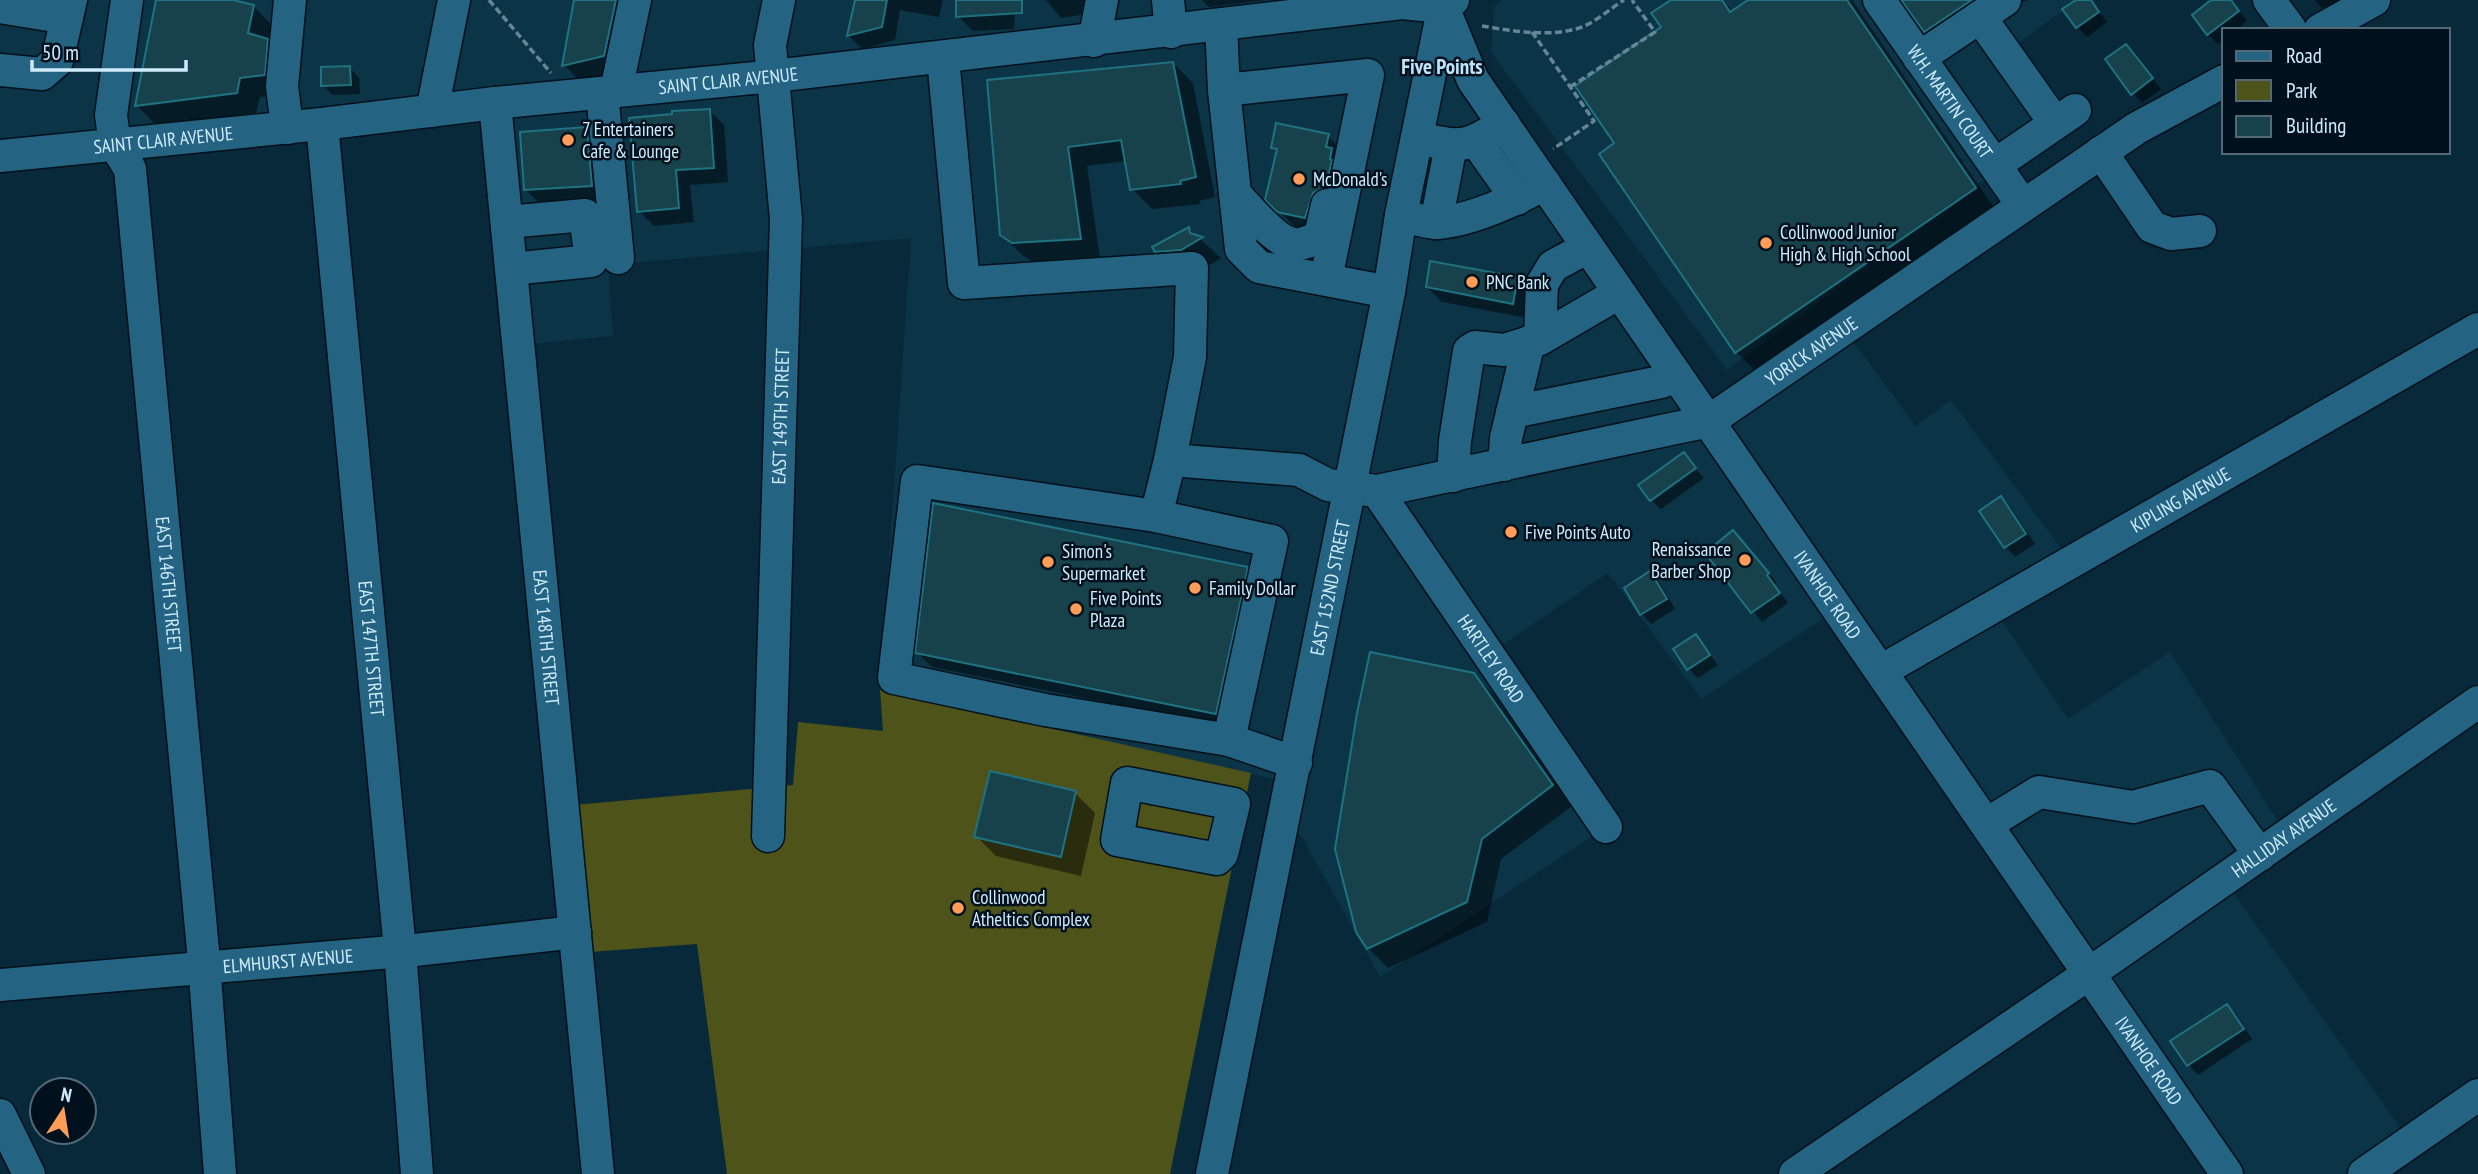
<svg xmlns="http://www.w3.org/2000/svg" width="2478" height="1174" font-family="'PT Sans Narrow',sans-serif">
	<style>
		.built { fill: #0b3446 }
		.green { fill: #4e531a }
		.shadow { fill: #0007 }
		.building { fill: #18424b; stroke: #1e7282; stroke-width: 2 }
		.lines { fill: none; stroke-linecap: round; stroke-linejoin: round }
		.minor-casing { stroke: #01111a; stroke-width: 35 }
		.path { stroke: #658596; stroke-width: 3.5; stroke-dasharray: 7 3.5; stroke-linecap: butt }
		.minor { stroke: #246382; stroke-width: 32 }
		.poi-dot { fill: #fe9c58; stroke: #00111d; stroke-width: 2.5 }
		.labels { text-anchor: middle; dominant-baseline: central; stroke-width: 5; stroke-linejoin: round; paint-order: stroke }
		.street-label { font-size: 19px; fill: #ceecfe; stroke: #00111d }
		.poi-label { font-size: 19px; fill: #ceecfe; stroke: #00111d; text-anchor: start }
		.neighbourhood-label { font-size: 21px; font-weight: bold; fill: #bfe3f8; stroke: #00111d }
	</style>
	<rect width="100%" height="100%" fill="#072939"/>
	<!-- built -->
	<path class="built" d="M 0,0 L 1453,0 L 1444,7 L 1709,421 L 1843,328 L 1916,426 L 1951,400 L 2071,562 L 1993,607 L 2068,719 L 2170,652 L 2287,835 L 2224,880 L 2411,1142 L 2364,1174 L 2227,1174 L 1838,609 L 1701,699 L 1608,573 L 1489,654 L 1606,827 L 1380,977 L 1286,809 L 1291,783 L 880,690 L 911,238 L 608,265 L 613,336 L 519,345 L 495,103 L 0,156 Z
		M 1503,0 L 2077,0 L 2019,43 L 2072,115 L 1727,370 L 1491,52 L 1494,7 Z"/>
	<!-- green -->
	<path class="green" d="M 880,690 L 1251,773 L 1170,1174 L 727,1174 L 697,944 L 577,953 L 563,806 L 793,785 L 798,722 L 883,731 Z"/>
	<!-- shadow -->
	<path class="shadow" d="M 157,0 L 225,0 L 253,6 L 273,26 L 270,43 L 287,60 L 284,95 L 260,97 L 256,113 L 156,125 L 137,106 Z
		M 576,0 L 641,0 L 624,76 L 584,85 L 564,65 Z
		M 857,0 L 943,0 L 939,17 L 900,10 L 895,40 L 862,49 L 849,36 Z
		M 958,0 L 1016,0 L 1014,29 L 973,31 L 958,16 Z
		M 1046,0 L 1089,0 L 1086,14 L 1061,18 Z
		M 1202,0 L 1265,0 L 1209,7 Z
		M 1674,0 L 1722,0 L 1734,12 L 1751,0 L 1852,0 L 1995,209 L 1756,371 L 1736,352 L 1617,144 Z
		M 1904,0 L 2029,0 L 2015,4 L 1945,51 L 1925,31 Z
		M 2079,0 L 2090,0 L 2107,22 L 2087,37 L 2077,27 Z
		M 2214,0 L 2231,0 L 2247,21 L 2236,30 L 2224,30 L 2224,39 L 2218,44 L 2208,34 Z
		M 2315,0 L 2341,0 L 2324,10 Z
		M 2126,46 L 2161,89 L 2142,103 L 2133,93 Z
		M 1173,63 L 1193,83 L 1215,197 L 1199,201 L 1200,204 L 1152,209 L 1132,189 L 1126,161 L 1087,166 L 1100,259 L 1033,262 L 1022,255 L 1001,234 L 989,82 Z
		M 350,68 L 359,78 L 360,94 L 332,95 L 323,85 Z
		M 709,110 L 724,125 L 728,182 L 690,185 L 694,222 L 654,226 L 639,211 Z
		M 586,129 L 601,144 L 606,200 L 541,205 L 526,190 Z
		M 1328,136 L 1343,151 L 1320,232 L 1294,226 L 1267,199 L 1278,152 L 1273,147 Z
		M 1189,229 L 1221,258 L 1202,270 L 1176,271 L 1156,251 Z
		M 1517,279 L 1532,294 L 1527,318 L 1442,302 L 1427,287 Z
		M 1683,454 L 1704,478 L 1661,509 L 1651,500 Z
		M 2001,499 L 2011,508 L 2035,544 L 2015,557 L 2006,547 L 1982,511 Z
		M 1743,542 L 1777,583 L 1775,585 L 1788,603 L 1762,622 L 1707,553 Z
		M 1247,569 L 1262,584 L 1230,728 L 932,667 L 917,652 Z
		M 1650,574 L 1660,583 L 1675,609 L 1651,624 L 1642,614 L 1626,588 Z
		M 1696,636 L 1718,665 L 1698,678 L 1689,669 Z
		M 1473,674 L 1494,695 L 1572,806 L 1501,859 L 1487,922 L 1388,968 L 1368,948 Z
		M 1075,793 L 1095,813 L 1081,876 L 996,856 L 976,836 Z
		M 2227,1006 L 2237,1015 L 2252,1039 L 2198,1075 L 2189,1065 L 2173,1042 Z"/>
	<!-- building -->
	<path class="building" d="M 156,0 L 233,0 L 254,5 L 248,33 L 268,39 L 265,75 L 240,78 L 237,93 L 135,106 Z
		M 574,0 L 616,0 L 604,56 L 562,66 Z
		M 855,0 L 887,0 L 882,27 L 847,36 Z
		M 956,0 L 1022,0 L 1022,13 L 956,17 Z
		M 1671,0 L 1722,0 L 1730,12 L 1748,0 L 1847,0 L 1976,188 L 1735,353 L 1599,154 L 1614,143 L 1575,86 L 1661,27 L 1651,13 Z
		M 1901,0 L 1972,0 L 1924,32 Z
		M 2076,0 L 2091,0 L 2099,12 L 2076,28 L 2062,9 Z
		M 2211,0 L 2231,0 L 2239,11 L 2207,35 L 2192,15 Z
		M 2126,44 L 2153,78 L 2131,95 L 2105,59 Z
		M 1173,62 L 1196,177 L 1180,181 L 1181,184 L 1130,190 L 1121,140 L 1068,147 L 1081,239 L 1012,243 L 1000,235 L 987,80 Z
		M 350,66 L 351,85 L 321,86 L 321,67 Z
		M 710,109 L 714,168 L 676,170 L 679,208 L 637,212 L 629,118 L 672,114 L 672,111 Z
		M 1276,123 L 1329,134 L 1326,147 L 1332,148 L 1330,159 L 1332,160 L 1326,187 L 1313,193 L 1305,218 L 1277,212 L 1265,200 L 1277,149 L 1271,148 Z
		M 587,127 L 592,186 L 524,190 L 520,132 Z
		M 1189,227 L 1190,233 L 1203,237 L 1181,250 L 1155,252 L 1152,247 Z
		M 1430,261 L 1518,277 L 1513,304 L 1426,287 Z
		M 1684,452 L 1696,468 L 1650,501 L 1638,485 Z
		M 2001,496 L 2026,534 L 2004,548 L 1979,511 Z
		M 933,503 L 1248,567 L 1216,714 L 915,653 Z
		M 1733,530 L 1769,573 L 1767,575 L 1780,593 L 1751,613 L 1705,553 Z
		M 1650,571 L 1667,599 L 1640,615 L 1624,588 Z
		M 1696,634 L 1710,655 L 1687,670 L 1673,649 Z
		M 1370,652 L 1474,673 L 1553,785 L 1482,839 L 1467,902 L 1367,949 L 1356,932 L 1335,849 L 1357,713 Z
		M 990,771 L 1076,791 L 1061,857 L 974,837 Z
		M 2227,1004 L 2244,1029 L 2187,1066 L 2170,1041 Z"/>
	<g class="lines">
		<defs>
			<g id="minor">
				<path id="s1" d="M 127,0 L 111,115 L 115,145 L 130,169 L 203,950 L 220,1174"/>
				<path d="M 1168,0 L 1171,32"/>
				<path id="s2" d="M 1879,0 L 2022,204"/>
				<path d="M 2269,0 L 2291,30"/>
				<path d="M 0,7 L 67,18"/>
				<path id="s3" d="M 1443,7 L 1473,80 L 2227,1174"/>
				<path d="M 1980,17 L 2055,123"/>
				<path d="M 1221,25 L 1224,90 L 1241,249 L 1259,267 L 1389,292"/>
				<path d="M 2320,30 L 2374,0"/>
				<path d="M 1094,41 L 1102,0"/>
				<path id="s4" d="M 943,58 L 964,283 L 1192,268 L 1190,357 L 1170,460 L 1299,470 L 1328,485 L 1377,491 L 1709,421 L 2137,128 L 2224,81"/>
				<path d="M 1919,58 L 2005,0"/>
				<path d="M 0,70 L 42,74 L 57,61 L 71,0"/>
				<path d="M 1224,90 L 1368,75 L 1326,279"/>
				<path d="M 616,91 L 635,0"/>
				<path d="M 602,93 L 618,258"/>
				<path id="s5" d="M 495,103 L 598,1174"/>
				<path d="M 432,111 L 454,0"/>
				<path id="s6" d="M 322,124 L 400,950 L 417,1174"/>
				<path d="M 287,128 L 282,86 L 290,0"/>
				<path d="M 1417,138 C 1462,147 1464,149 1504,124"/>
				<path d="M 1476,141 L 1517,199"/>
				<path d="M 2101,152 L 2152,227 L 2171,234 L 2200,231"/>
				<path id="s7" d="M 0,156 L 322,124 L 495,103 L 774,76 L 1402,3 L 1443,7 L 1453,0"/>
				<path d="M 1995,165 L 2075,110"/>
				<path d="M 1235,194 C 1248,207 1275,242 1294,244 C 1303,245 1313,240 1320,236 L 1327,205"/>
				<path d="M 1401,215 C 1412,218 1427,223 1438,223 C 1473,220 1515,200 1545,184"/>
				<path d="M 507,222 L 585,215 L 591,261 L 511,269"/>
				<path d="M 1436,223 L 1451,145"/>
				<path d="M 1540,339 L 1619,293"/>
				<path d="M 1512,412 L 1661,382 L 1677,376"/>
				<path d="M 1170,460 L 1156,516 L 1272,541 L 1229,740 L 1296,763"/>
				<path d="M 1504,465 L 1506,438 L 1529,342"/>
				<path d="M 1453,476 L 1455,441 L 1469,351 L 1475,347 L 1504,350 L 1540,339 L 1542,284 L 1553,266 L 1588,247"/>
				<path id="s8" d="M 1377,491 L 1606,827"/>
				<path d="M 1156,516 L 917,481 L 894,678 L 1045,710 L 1229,740"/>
				<path id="s9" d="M 1881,671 L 2478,329"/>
				<path d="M 1127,783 L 1234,804 L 1222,854 L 1217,859 L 1117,840 Z"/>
				<path d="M 1987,824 L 2039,792 L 2133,807 L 2210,786 L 2260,855"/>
				<path id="s10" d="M 768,836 L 786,219 L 770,45 L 779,0"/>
				<path id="s11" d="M 0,985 L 415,950 L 575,932"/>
				<path d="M 0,1115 L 29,1174"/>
				<path id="s12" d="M 1212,1174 L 1389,292 L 1401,215 L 1444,5"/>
				<path id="s13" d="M 1795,1174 L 2090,973 L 2478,702"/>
				<path d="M 2364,1174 L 2478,1095"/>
			</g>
		</defs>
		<!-- minor casing -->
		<use href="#minor" class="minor-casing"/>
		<!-- path -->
		<path class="path" d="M 489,0 L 551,73
			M 1482,26 C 1513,31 1551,38 1582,27 C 1597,21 1611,8 1624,0
			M 1532,32 L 1594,121 L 1553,149
			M 1570,87 L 1655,32 L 1632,0"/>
		<!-- minor -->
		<use href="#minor" class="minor"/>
	</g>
	<!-- markers -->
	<g class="poi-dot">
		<circle cx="568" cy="140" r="7"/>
		<circle cx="1299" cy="179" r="7"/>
		<circle cx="1766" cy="243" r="7"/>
		<circle cx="1472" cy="282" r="7"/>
		<circle cx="1511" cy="532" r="7"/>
		<circle cx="1745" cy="560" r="7"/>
		<circle cx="1048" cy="562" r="7"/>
		<circle cx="1195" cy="588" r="7"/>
		<circle cx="1076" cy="609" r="7"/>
		<circle cx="958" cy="908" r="7"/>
	</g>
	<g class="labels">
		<!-- street labels -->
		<g class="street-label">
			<text stroke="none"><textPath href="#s7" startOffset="732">SAINT CLAIR AVENUE</textPath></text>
			<text stroke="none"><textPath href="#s2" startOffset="124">W.H. MARTIN COURT</textPath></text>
			<text stroke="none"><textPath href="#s7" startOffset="164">SAINT CLAIR AVENUE</textPath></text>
			<text stroke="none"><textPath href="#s4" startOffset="1323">YORICK AVENUE</textPath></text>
			<text stroke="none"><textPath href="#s10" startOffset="420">EAST 149TH STREET</textPath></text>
			<text stroke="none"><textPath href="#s9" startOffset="345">KIPLING AVENUE</textPath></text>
			<text stroke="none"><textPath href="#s1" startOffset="592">EAST 146TH STREET</textPath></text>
			<text stroke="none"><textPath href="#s12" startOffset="598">EAST 152ND STREET</textPath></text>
			<text stroke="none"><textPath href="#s3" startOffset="704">IVANHOE ROAD</textPath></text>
			<text stroke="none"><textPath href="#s5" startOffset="537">EAST 148TH STREET</textPath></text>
			<text stroke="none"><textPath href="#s6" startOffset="527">EAST 147TH STREET</textPath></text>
			<text stroke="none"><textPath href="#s8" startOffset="203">HARTLEY ROAD</textPath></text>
			<text stroke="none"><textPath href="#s13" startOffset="593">HALLIDAY AVENUE</textPath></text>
			<text stroke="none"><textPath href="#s11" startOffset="289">ELMHURST AVENUE</textPath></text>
			<text stroke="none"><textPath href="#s3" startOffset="1270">IVANHOE ROAD</textPath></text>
		</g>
		<!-- poi labels -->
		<g class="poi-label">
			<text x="582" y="129">7 Entertainers<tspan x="582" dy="22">Cafe &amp; Lounge</tspan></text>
			<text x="1313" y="179">McDonald's</text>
			<text x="1780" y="232">Collinwood Junior<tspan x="1780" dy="22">High &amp; High School</tspan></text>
			<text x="1486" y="282">PNC Bank</text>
			<text x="1525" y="532">Five Points Auto</text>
			<text x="1731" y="549" text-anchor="end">Renaissance<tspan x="1731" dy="22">Barber Shop</tspan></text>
			<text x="1062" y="551">Simon's<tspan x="1062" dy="22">Supermarket</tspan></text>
			<text x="1209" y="588">Family Dollar</text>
			<text x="1090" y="598">Five Points<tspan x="1090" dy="22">Plaza</tspan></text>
			<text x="972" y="897">Collinwood<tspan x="972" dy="22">Atheltics Complex</tspan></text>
		</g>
		<!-- neighbourhood labels -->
		<g class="neighbourhood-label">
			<text x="1442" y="66">Five Points</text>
		</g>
	</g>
	<!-- legend -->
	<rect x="2222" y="28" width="228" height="126" fill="#00111d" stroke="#526977" stroke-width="2"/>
	<rect x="2236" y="51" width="35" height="10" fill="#246382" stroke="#526977" stroke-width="2"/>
	<text x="2286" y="63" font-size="21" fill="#ceecfe">Road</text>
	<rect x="2236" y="80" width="35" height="21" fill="#4e531a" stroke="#526977" stroke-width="2"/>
	<text x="2286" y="98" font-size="21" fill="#ceecfe">Park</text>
	<rect x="2236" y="116" width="35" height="21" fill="#18424b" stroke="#526977" stroke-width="2"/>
	<text x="2286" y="133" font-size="21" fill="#ceecfe">Building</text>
	<!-- north arrow -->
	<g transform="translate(63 1111) rotate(12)"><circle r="33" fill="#00111d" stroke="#526977" stroke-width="2"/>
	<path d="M0-5L12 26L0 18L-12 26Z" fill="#fe9c58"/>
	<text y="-10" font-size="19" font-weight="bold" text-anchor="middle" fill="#ceecfe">N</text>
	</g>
	<!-- scale -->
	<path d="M32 60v10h154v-10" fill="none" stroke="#ceecfe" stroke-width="3.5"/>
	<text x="42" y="60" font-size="21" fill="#ceecfe" stroke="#00111d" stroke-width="5" paint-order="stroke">50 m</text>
</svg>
